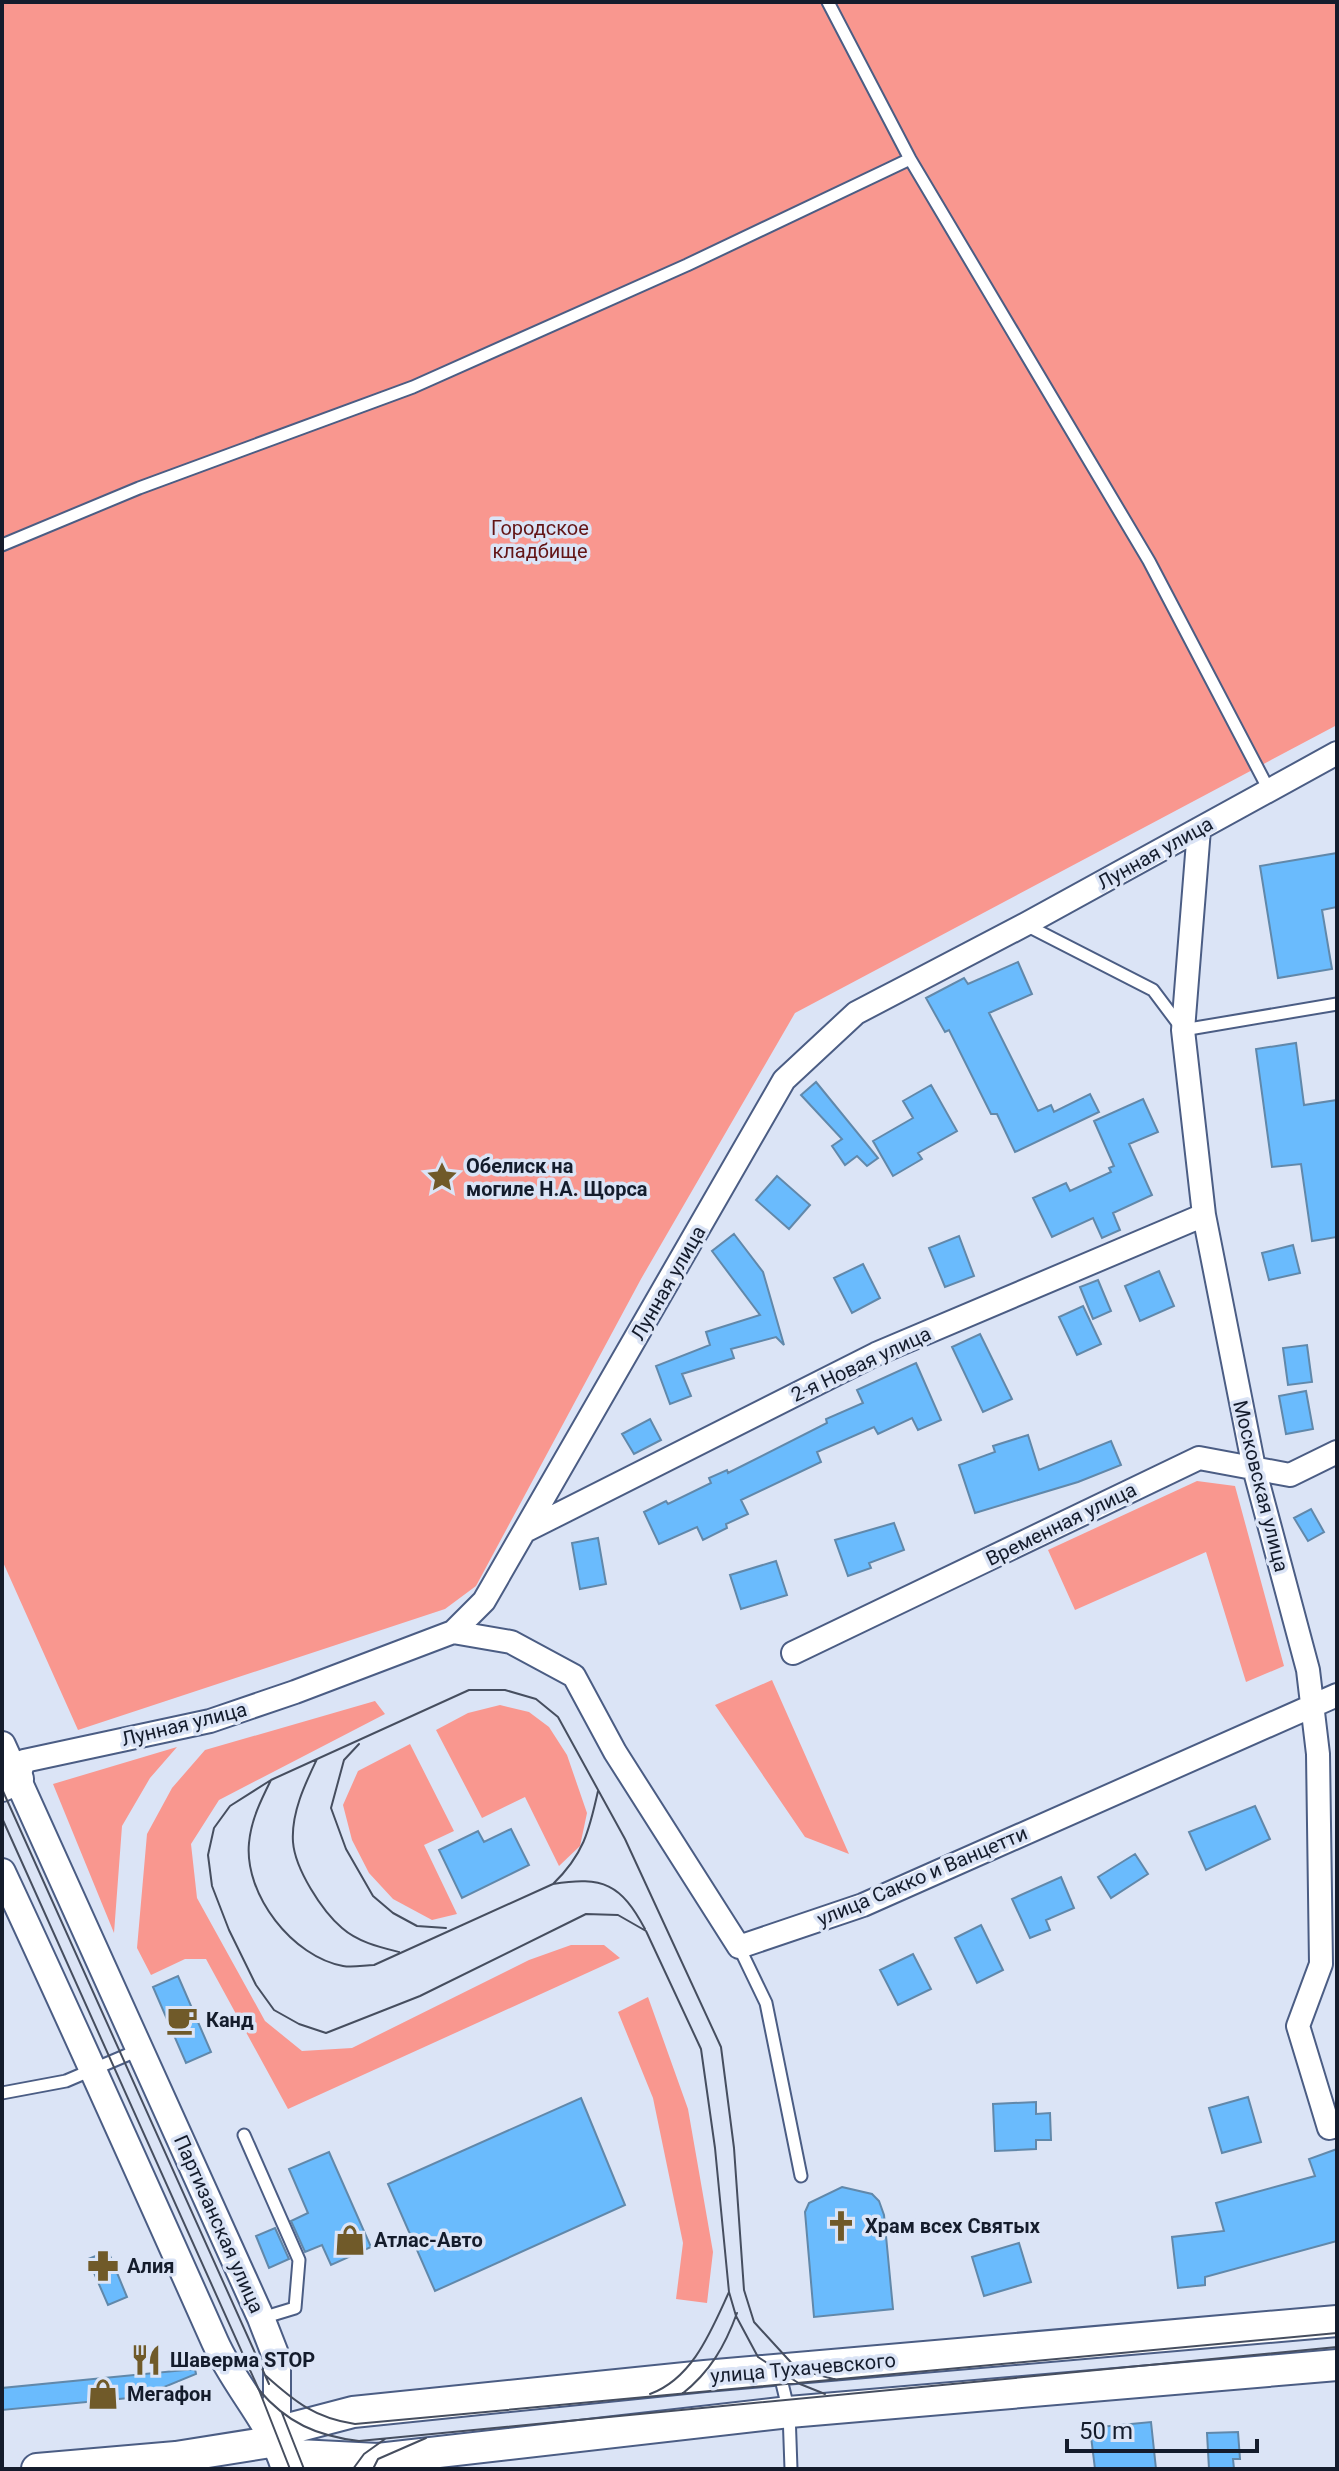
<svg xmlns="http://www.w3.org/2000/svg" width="1339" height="2471" font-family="Roboto,sans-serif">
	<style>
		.green { fill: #f9978f }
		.building { fill: #6abbfd; stroke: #6188aa; stroke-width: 2 }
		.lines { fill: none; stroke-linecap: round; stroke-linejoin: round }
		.service-casing { stroke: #4b5d84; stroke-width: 15 }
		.minor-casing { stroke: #4b5d84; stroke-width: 26 }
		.tertiary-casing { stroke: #4b5d84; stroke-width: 30 }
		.secondary-casing { stroke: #4b5d84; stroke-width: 34 }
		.service { stroke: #fff; stroke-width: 11 }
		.minor { stroke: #fff; stroke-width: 22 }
		.tertiary { stroke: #fff; stroke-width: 26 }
		.secondary { stroke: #fff; stroke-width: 30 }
		.tram { stroke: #464e5f; stroke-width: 2 }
		.labels { text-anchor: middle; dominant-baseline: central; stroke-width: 7; stroke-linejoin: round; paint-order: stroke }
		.park-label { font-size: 20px; fill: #631516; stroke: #dbe4f6 }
		.street-label { font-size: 20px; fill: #141c2c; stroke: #dbe4f6 }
		.poi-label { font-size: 20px; font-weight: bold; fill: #141c2c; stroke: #dbe4f6; text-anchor: start }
	</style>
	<rect width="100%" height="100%" fill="#dbe4f6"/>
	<!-- green -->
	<path class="green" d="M 2,2 L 1337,2 L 1337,725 L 795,1013 L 641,1279 L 476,1586 L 445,1609 L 78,1730 L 2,1560 Z
		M 1197,1481 L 1235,1486 L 1284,1666 L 1246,1682 L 1206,1552 L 1075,1610 L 1048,1550 Z
		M 772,1680 L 849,1854 L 805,1837 L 715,1705 Z
		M 375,1701 L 385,1714 L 219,1800 L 191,1844 L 197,1898 L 265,2021 L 302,2051 L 352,2048 L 529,1960 L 571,1945 L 604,1945 L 620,1958 L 288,2109 L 206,1959 L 185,1959 L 151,1975 L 137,1948 L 147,1834 L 172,1788 L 205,1750 Z
		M 500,1705 L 529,1712 L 549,1727 L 567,1755 L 587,1813 L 580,1846 L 559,1866 L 525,1797 L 482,1818 L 436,1730 L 468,1713 Z
		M 410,1744 L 454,1831 L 424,1845 L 457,1914 L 432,1920 L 393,1899 L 369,1873 L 352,1840 L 343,1805 L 358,1771 Z
		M 177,1747 L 150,1778 L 122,1826 L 114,1933 L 53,1784 Z
		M 648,1997 L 688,2109 L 713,2252 L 707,2303 L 676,2299 L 683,2243 L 653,2098 L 618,2012 Z"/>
	<!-- building -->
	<path class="building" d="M 1337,853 L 1337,907 L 1322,910 L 1332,969 L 1278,978 L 1260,866 Z
		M 1018,962 L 1032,994 L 989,1013 L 1038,1111 L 1051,1105 L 1054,1112 L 1090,1094 L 1099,1112 L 1015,1152 L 997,1114 L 991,1114 L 949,1030 L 945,1032 L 926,998 L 964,978 L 968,984 Z
		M 1296,1043 L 1304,1105 L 1337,1100 L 1337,1237 L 1312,1241 L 1301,1164 L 1272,1167 L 1256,1049 Z
		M 816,1082 L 878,1158 L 867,1166 L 857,1156 L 845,1165 L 832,1146 L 842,1139 L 801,1095 Z
		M 931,1085 L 957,1131 L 918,1153 L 922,1159 L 893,1176 L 873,1141 L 913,1118 L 903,1101 Z
		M 1143,1099 L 1158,1132 L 1129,1144 L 1152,1195 L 1113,1213 L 1120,1230 L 1102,1238 L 1093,1218 L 1052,1237 L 1033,1198 L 1066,1183 L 1070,1191 L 1111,1172 L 1109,1168 L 1114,1166 L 1094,1121 Z
		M 777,1176 L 810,1205 L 789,1229 L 756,1200 Z
		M 734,1234 L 763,1272 L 784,1345 L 776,1337 L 731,1349 L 734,1358 L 682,1374 L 691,1396 L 670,1404 L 656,1366 L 710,1345 L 706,1332 L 760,1315 L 712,1251 Z
		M 959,1236 L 974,1276 L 945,1287 L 929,1248 Z
		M 1293,1245 L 1300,1273 L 1269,1280 L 1262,1253 Z
		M 863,1264 L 880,1298 L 852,1313 L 834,1278 Z
		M 1159,1271 L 1174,1306 L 1140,1321 L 1125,1286 Z
		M 1098,1280 L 1111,1311 L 1093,1319 L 1080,1287 Z
		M 1083,1306 L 1101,1344 L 1077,1355 L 1059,1317 Z
		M 980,1334 L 1012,1399 L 983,1412 L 952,1347 Z
		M 1307,1345 L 1312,1382 L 1288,1385 L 1283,1348 Z
		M 916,1363 L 941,1420 L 918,1430 L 912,1418 L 878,1434 L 874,1427 L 817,1452 L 821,1462 L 741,1500 L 748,1514 L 726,1524 L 727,1528 L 703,1540 L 697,1527 L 659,1544 L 644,1512 L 666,1501 L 668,1504 L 711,1483 L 709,1478 L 727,1470 L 728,1473 L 827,1423 L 826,1419 L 863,1403 L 857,1390 Z
		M 1306,1391 L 1313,1429 L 1286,1434 L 1279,1396 Z
		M 650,1419 L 661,1440 L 634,1454 L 622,1434 Z
		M 1028,1435 L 1039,1470 L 1111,1441 L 1121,1465 L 1078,1482 L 975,1513 L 959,1465 L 995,1452 L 993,1446 Z
		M 1311,1509 L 1324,1532 L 1308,1541 L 1294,1518 Z
		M 894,1523 L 904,1550 L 869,1563 L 871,1568 L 848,1576 L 835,1540 Z
		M 598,1538 L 606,1584 L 580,1589 L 572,1543 Z
		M 776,1561 L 787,1595 L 741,1609 L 730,1575 Z
		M 1255,1806 L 1270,1839 L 1206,1870 L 1189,1832 Z
		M 511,1829 L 529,1865 L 462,1898 L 439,1850 L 478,1831 L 484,1842 Z
		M 1135,1854 L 1148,1874 L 1111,1898 L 1098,1877 Z
		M 1061,1877 L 1074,1908 L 1046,1920 L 1050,1930 L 1030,1938 L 1012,1899 Z
		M 981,1925 L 1003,1970 L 977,1983 L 955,1938 Z
		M 913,1954 L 931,1989 L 898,2005 L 880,1970 Z
		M 178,1976 L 211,2052 L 186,2063 L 153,1987 Z
		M 1248,2097 L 1261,2142 L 1222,2153 L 1209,2108 Z
		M 581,2098 L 625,2205 L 435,2291 L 388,2184 Z
		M 1036,2102 L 1036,2114 L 1050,2113 L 1051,2140 L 1036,2140 L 1036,2149 L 995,2151 L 993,2104 Z
		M 1337,2149 L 1337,2241 L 1205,2277 L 1205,2285 L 1178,2288 L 1172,2237 L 1224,2231 L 1216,2203 L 1315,2176 L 1309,2159 Z
		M 329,2152 L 371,2247 L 331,2265 L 322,2245 L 305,2252 L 291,2221 L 308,2213 L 289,2169 Z
		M 842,2187 L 872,2194 L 879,2201 L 884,2215 L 893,2309 L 814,2317 L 805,2212 L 809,2203 Z
		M 275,2228 L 289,2259 L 269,2268 L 256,2236 Z
		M 1019,2243 L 1031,2282 L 984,2296 L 972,2257 Z
		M 108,2251 L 127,2297 L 108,2305 L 88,2259 Z
		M 195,2369 L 196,2374 L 140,2397 L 2,2410 L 2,2388 Z
		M 1151,2422 L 1156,2469 L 1095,2469 L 1090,2428 Z
		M 1238,2432 L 1240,2459 L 1233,2459 L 1234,2469 L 1209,2469 L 1207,2433 Z"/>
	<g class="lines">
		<defs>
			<path id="service" d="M 828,2 L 910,159 L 1149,561 L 1269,790
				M 2,545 L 139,488 L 413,387 L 687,265 L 910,159
				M 1026,925 L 1153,990 L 1183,1030 L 1337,1004
				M 739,1947 L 766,2003 L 801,2176
				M 2,2093 L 66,2081 L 141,2049
				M 244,2135 L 299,2260 L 295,2308 L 262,2318
				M 779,2371 L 789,2412 L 791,2469"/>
			<path id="minor" d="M 1199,829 L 1183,1030 L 1204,1215 L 1254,1468 L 1308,1670 L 1318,1754 L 1321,1964 L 1298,2026 L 1329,2128 L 1337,2126
				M 527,1530 L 876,1354 L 1204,1215
				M 453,1632 L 511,1642 L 574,1676 L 615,1752 L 739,1947 L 863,1905 L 1337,1695
				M 793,1653 L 1199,1458 L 1290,1475 L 1337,1452
				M 18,1779 L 24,1761 L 210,1721 L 295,1692 L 453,1632 L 484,1601 L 784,1080 L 856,1013 L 1026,924 L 1337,753"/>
			<path id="tertiary" d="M 2,1745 L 261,2318 L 277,2359 L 277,2441
				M 2,1872 C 75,2028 145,2185 215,2342 C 235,2387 271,2422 285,2469"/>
			<path id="secondary" d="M 2,1786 L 18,1779
				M 277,2441 L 298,2455 L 378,2459 L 789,2412 L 1337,2365
				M 37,2469 L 176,2457 L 277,2441 L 288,2429 L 353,2412 L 705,2376 L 1337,2321"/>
		</defs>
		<!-- service casing -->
		<use href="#service" class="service-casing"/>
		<!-- minor casing -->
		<use href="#minor" class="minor-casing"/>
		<!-- tertiary casing -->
		<use href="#tertiary" class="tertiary-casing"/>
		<!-- secondary casing -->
		<use href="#secondary" class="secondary-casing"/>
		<!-- service -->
		<use href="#service" class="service"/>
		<!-- minor -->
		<use href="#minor" class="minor"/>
		<!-- tertiary -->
		<use href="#tertiary" class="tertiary"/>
		<!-- secondary -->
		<use href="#secondary" class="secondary"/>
		<!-- tram -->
		<path class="tram" d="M 359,1744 L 344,1760 L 331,1808 L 346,1849 L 373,1896 L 393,1913 L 417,1926 L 446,1928
			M 317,1759 C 305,1784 291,1813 293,1842 C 295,1869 322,1911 342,1928 C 358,1942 379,1947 399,1952
			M 271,1780 C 261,1800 251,1820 249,1843 C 244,1895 293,1957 343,1966 C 353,1968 365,1965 374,1965 L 553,1884 C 583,1855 589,1832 598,1791
			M 2,1789 L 269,2384
			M 2,1818 L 259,2390 L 290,2469
			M 553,1884 C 603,1876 621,1884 645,1929
			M 265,2375 C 295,2402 315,2418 355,2424 L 1337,2333
			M 259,2390 C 287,2423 317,2436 359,2441 L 1337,2347
			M 650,2394 C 693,2378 711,2331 729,2292
			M 682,2394 C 710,2372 725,2346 737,2313
			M 825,2394 L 800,2384 L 758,2357 L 736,2316 L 729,2292 L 715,2148 L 701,2049 L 646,1931 L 618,1915 L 586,1914 L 420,1996 L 326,2033 L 299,2024 L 274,2010 L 256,1985 L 229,1930 L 212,1886 L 208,1855 L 214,1828 L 230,1806 L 271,1780 L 469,1690 L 505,1690 L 536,1699 L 558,1717 L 625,1839 L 721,2047 L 734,2148 L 744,2290 L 754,2322 L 797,2369 L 837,2380
			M 282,2413 L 304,2469
			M 353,2469 L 364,2454 L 385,2439
			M 373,2469 L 378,2459 L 426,2438"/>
	</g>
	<!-- icons -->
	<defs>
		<symbol id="sight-bare" viewBox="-9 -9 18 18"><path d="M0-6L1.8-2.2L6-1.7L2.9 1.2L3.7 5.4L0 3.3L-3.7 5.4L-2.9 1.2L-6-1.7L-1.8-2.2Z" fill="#705a29" stroke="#dbe4f6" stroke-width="2.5" paint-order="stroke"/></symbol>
		<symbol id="cafe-bare" viewBox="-9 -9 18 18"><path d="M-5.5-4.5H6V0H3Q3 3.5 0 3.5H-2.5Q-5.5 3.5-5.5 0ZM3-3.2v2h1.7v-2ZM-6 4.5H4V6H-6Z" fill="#705a29" stroke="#dbe4f6" stroke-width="2.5" paint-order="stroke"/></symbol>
		<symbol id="church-bare" viewBox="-9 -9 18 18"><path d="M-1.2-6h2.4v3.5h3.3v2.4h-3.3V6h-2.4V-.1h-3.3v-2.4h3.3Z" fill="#705a29" stroke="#dbe4f6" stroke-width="2.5" paint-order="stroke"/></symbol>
		<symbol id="shop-bare" viewBox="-9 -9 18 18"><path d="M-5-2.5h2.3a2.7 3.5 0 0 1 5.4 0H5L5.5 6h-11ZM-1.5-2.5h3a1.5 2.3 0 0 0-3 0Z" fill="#705a29" stroke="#dbe4f6" stroke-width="2.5" paint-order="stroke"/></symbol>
		<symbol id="pharmacy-bare" viewBox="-9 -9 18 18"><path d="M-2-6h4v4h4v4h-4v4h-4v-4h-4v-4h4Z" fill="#705a29" stroke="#dbe4f6" stroke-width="2.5" paint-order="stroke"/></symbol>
		<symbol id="restaurant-bare" viewBox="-9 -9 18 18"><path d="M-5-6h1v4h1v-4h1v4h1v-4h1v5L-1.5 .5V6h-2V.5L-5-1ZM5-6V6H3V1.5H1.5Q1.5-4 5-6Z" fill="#705a29" stroke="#dbe4f6" stroke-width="2.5" paint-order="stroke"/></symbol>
	</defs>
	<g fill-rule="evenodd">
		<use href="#sight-bare" x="420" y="1155" width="44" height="44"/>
		<use href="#cafe-bare" x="160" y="1998" width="44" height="44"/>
		<use href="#church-bare" x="819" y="2204" width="44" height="44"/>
		<use href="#shop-bare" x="328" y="2218" width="44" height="44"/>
		<use href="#pharmacy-bare" x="81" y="2244" width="44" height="44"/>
		<use href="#restaurant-bare" x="124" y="2338" width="44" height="44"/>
		<use href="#shop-bare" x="81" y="2372" width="44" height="44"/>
	</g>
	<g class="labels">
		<!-- park labels -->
		<g class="park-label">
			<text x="540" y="528">Городское<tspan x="540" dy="23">кладбище</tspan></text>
		</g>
		<!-- street labels -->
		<g class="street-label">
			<text transform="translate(1155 853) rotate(-29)">Лунная улица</text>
			<text transform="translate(668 1283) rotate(-60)">Лунная улица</text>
			<text transform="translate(861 1364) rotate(-25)">2-я Новая улица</text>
			<text transform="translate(1261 1486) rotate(76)">Московская улица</text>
			<text transform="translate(1061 1524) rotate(-26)">Временная улица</text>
			<text transform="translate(184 1724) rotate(-14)">Лунная улица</text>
			<text transform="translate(922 1876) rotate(-23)">улица Сакко и Ванцетти</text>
			<text transform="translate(219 2224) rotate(66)">Партизанская улица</text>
			<text transform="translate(803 2368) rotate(-5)">улица Тухачевского</text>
		</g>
		<!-- poi labels -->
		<g class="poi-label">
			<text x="466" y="1166">Обелиск на<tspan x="466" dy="23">могиле Н.А. Щорса</tspan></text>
			<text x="206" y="2020">Канд</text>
			<text x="865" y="2226">Храм всех Святых</text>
			<text x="374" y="2240">Атлас-Авто</text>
			<text x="127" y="2266">Алия</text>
			<text x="170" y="2360">Шаверма STOP</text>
			<text x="127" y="2394">Мегафон</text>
		</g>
	</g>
	<!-- border -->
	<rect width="1339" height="2471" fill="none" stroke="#141c2c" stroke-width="8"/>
	<!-- scale -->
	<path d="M1067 2439v12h190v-12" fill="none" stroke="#141c2c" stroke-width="4"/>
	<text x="1079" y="2439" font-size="24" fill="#141c2c" stroke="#dbe4f6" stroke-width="6" paint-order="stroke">50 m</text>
</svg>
